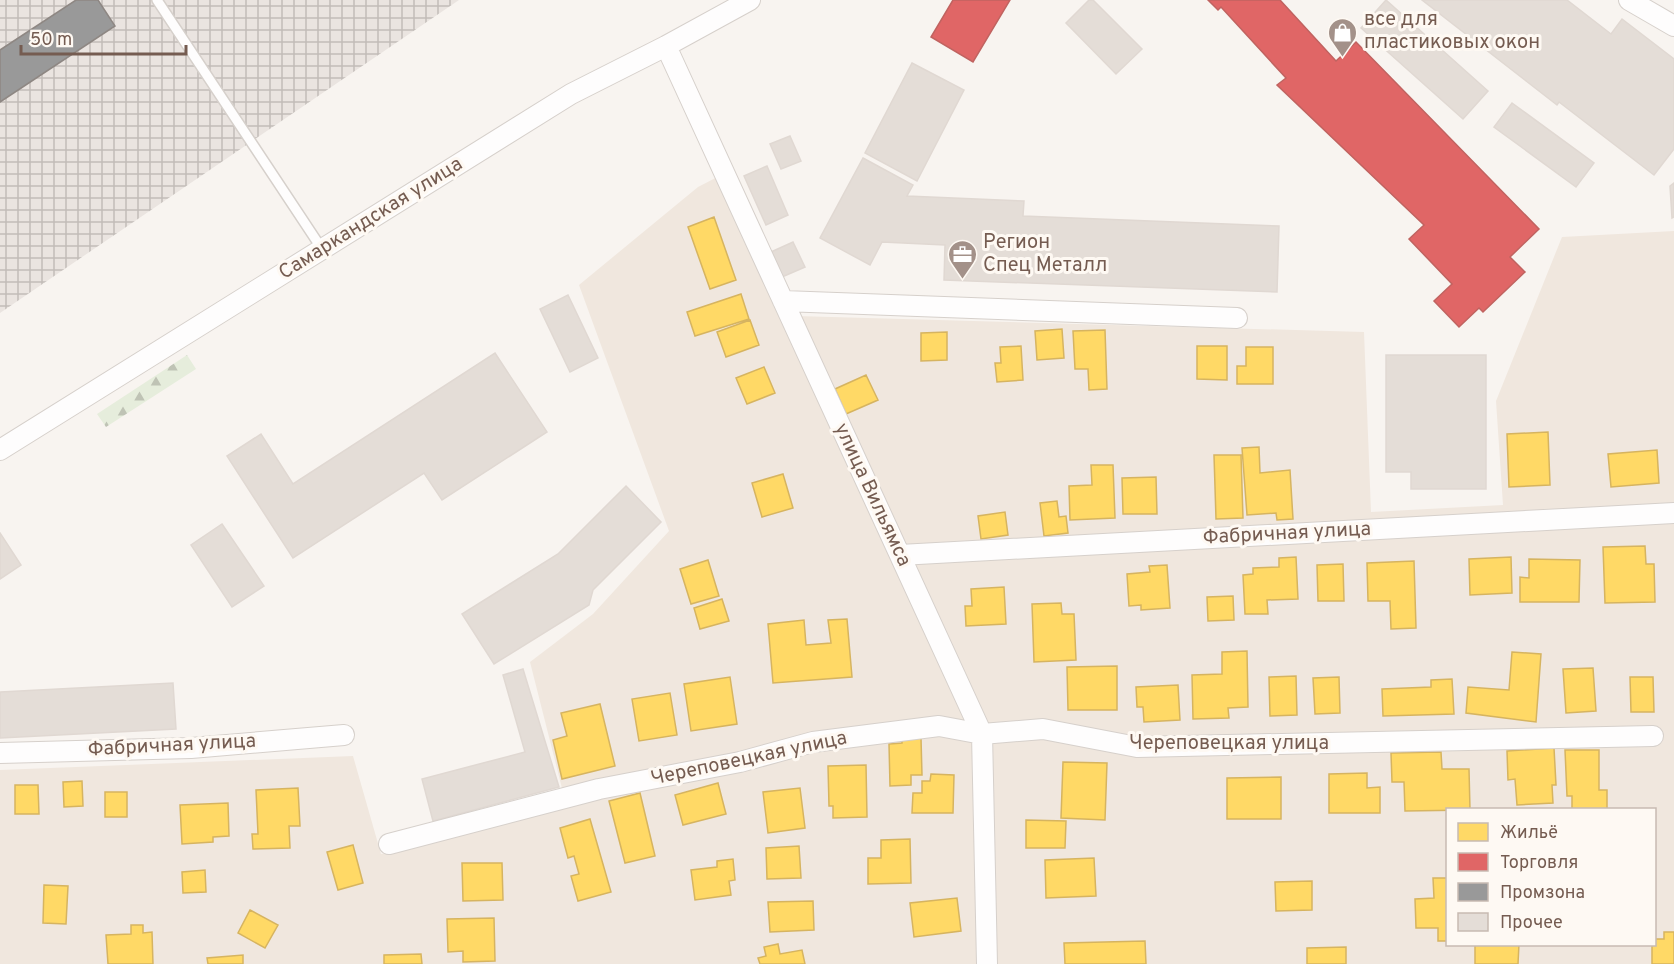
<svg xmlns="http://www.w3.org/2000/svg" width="1674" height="964" font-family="Overpass,sans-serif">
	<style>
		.residential { fill: #f0e7de; fill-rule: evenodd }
		.industrial { fill: url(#industrial-grid) }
		.forest { fill: url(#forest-firs) }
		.homes { fill: #ffd966; stroke: #d6b460; stroke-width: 1.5 }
		.shops { fill: #e06666; stroke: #c06360; stroke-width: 1.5 }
		.industry { fill: #999; stroke: #8e8783; stroke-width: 1.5 }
		.building { fill: #e4ddd7; stroke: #e0d8d2; stroke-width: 1.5 }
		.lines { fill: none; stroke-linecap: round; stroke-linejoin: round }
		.lane-casing { stroke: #d6d0cb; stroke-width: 12 }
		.street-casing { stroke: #d6d0cb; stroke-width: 22 }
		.lane { stroke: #fefdfd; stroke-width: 9 }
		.street { stroke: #fefdfd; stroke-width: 20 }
		.labels { text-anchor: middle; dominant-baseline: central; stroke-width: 6; stroke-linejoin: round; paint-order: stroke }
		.poi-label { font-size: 20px; fill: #755c51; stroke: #fef9f3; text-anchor: start }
		.street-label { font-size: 20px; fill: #755c51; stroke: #fef9f3 }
	</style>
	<defs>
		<pattern id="industrial-grid" width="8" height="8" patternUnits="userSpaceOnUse" patternTransform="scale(1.5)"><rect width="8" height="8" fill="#eae4e0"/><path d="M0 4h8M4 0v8" fill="none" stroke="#c2bcb8"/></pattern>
		<pattern id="forest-firs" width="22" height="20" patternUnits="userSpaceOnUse" patternTransform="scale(1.5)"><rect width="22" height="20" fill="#e6eddc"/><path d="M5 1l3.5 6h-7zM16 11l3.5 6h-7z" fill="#bfc3b5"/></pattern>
	</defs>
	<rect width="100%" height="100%" fill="#f8f4f0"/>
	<!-- residential -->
	<path class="residential" d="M 731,170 L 796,316 L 1364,332 L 1371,512 L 1503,505 L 1496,401 L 1562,237 L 1674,231 L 1674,964 L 0,964 L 0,770 L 353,756 L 381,854 L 567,808 L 530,662 L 593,614 L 669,531 L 579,285 L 698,187 ZM 1448,810 L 1654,810 L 1654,944 L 1448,944 Z"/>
	<!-- industrial -->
	<path class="industrial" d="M 0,0 L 459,0 L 0,313 Z"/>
	<!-- forest -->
	<path class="forest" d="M 187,355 L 196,369 L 106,427 L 97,414 Z"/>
	<!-- homes -->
	<path class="homes" d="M 714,217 L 736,280 L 710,289 L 688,227 Z
		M 741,294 L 749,319 L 695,336 L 687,312 Z
		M 750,320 L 759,345 L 726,357 L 717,332 Z
		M 1062,329 L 1064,358 L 1037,360 L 1035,331 Z
		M 1105,330 L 1107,389 L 1089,390 L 1088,369 L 1075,369 L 1073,331 Z
		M 947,332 L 947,360 L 921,361 L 921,333 Z
		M 1021,346 L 1023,380 L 997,382 L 995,363 L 1001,363 L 1000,347 Z
		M 1197,346 L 1227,346 L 1227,380 L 1197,379 Z
		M 1246,347 L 1273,347 L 1273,384 L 1237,384 L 1237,366 L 1246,366 Z
		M 764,367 L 775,393 L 747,404 L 736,378 Z
		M 866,375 L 878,400 L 846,414 L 835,389 Z
		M 1548,432 L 1550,485 L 1509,487 L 1507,434 Z
		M 1259,447 L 1260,473 L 1290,470 L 1293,519 L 1277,520 L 1276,513 L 1247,515 L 1242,448 Z
		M 1657,450 L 1659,483 L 1611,487 L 1608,454 Z
		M 1214,455 L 1241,455 L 1243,518 L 1216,519 Z
		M 1091,465 L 1113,465 L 1115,518 L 1070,520 L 1069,486 L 1092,485 Z
		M 783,474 L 793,508 L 762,517 L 752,483 Z
		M 1156,477 L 1157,514 L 1123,514 L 1122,478 Z
		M 1057,501 L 1059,517 L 1066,516 L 1068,533 L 1044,536 L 1040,503 Z
		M 1005,512 L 1008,535 L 981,539 L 978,516 Z
		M 1645,546 L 1646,564 L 1654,564 L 1655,602 L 1605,603 L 1603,547 Z
		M 1296,557 L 1298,599 L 1267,600 L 1268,614 L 1245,614 L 1243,575 L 1253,574 L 1253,568 L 1279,567 L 1279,558 Z
		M 1511,557 L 1512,593 L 1470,595 L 1469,559 Z
		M 1529,559 L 1580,560 L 1579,602 L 1520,602 L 1520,577 L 1529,578 Z
		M 708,560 L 719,596 L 691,604 L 680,569 Z
		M 1414,561 L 1416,628 L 1391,629 L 1390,601 L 1368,601 L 1367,563 Z
		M 1343,564 L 1344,601 L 1318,601 L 1317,565 Z
		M 1167,565 L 1170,608 L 1141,610 L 1141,605 L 1129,606 L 1127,574 L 1150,572 L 1149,566 Z
		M 1004,587 L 1006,624 L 966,626 L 965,606 L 972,606 L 971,589 Z
		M 1233,596 L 1234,620 L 1208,621 L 1207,597 Z
		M 722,599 L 729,621 L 700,629 L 694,608 Z
		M 1061,603 L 1062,614 L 1074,614 L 1076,660 L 1034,662 L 1032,604 Z
		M 847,619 L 852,677 L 773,683 L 768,624 L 804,620 L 806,645 L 831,643 L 828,620 Z
		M 1247,651 L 1248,707 L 1228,708 L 1229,718 L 1193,719 L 1192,675 L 1222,674 L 1222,652 Z
		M 1512,652 L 1541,654 L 1536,722 L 1466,713 L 1468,687 L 1509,690 Z
		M 1117,666 L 1117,710 L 1068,710 L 1067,667 Z
		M 1593,668 L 1596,711 L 1566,713 L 1563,669 Z
		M 1296,676 L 1297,715 L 1270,716 L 1269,677 Z
		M 730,677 L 737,724 L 691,731 L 684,684 Z
		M 1339,677 L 1340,713 L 1315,714 L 1313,678 Z
		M 1630,677 L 1653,677 L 1654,712 L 1631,712 Z
		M 1452,679 L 1454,714 L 1383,716 L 1382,689 L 1431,687 L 1431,680 Z
		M 1178,685 L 1180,720 L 1144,722 L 1143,707 L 1137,707 L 1136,687 Z
		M 670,693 L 677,735 L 639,741 L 632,699 Z
		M 600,704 L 615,766 L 562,779 L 553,740 L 567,736 L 561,713 Z
		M 902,738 L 921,738 L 922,775 L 911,775 L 911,785 L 890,786 L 889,744 L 902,743 Z
		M 1554,748 L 1556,785 L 1552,785 L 1553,803 L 1517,805 L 1515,779 L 1508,780 L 1507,751 Z
		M 1565,750 L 1599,750 L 1599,790 L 1607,790 L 1607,810 L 1572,810 L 1572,796 L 1567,796 Z
		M 1441,752 L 1442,769 L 1469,769 L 1470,810 L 1405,811 L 1404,782 L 1392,782 L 1391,753 Z
		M 1063,762 L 1107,763 L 1105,820 L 1061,818 Z
		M 866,765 L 867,817 L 833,818 L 833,806 L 829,806 L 828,766 Z
		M 1367,773 L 1367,788 L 1380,787 L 1380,813 L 1329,813 L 1329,774 Z
		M 931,774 L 954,775 L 953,813 L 912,813 L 913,793 L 922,793 L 922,781 L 930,781 Z
		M 1281,777 L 1281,819 L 1227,819 L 1227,778 Z
		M 82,781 L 83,806 L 64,807 L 63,782 Z
		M 718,783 L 726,814 L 683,825 L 675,795 Z
		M 15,785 L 38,785 L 39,814 L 15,814 Z
		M 298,788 L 300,826 L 289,826 L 290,848 L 253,849 L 252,834 L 258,834 L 256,790 Z
		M 800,788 L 805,828 L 768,833 L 763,792 Z
		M 105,792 L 127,792 L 127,817 L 105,817 Z
		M 640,793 L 655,856 L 625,863 L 609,801 Z
		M 228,803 L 229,836 L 213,837 L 213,842 L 182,844 L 180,805 Z
		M 590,819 L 611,892 L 578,901 L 571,876 L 579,874 L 574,856 L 568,858 L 560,828 Z
		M 1026,820 L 1066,821 L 1065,848 L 1026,848 Z
		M 910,839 L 911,883 L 868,884 L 868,858 L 881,858 L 881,840 Z
		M 353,845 L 363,883 L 338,890 L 327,852 Z
		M 799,846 L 801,878 L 767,879 L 766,848 Z
		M 1094,858 L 1096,896 L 1046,898 L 1045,860 Z
		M 733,859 L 735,880 L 729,881 L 731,895 L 695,900 L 691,870 L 717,867 L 717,861 Z
		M 462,863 L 502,863 L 503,900 L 463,901 Z
		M 205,870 L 206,892 L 183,893 L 182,872 Z
		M 1433,878 L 1448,878 L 1448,941 L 1438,941 L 1438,928 L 1416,928 L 1415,899 L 1434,898 Z
		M 1312,881 L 1312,910 L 1276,911 L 1275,882 Z
		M 44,885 L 68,886 L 66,924 L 43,923 Z
		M 957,898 L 961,931 L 914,937 L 910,903 Z
		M 813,901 L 814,930 L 770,932 L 768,902 Z
		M 250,910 L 278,925 L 265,948 L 238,933 Z
		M 494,918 L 495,961 L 463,962 L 463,951 L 448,952 L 447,919 Z
		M 131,925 L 143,925 L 143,933 L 152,932 L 153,964 L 108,964 L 106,935 L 131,934 Z
		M 1664,932 L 1674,932 L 1674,964 L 1652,964 L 1652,944 L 1654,944 L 1654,939 L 1664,939 Z
		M 1145,941 L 1146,964 L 1065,964 L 1064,943 Z
		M 778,944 L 780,954 L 802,950 L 805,964 L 760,964 L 758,958 L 766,956 L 764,947 Z
		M 1475,944 L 1519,944 L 1518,964 L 1475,964 Z
		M 1346,947 L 1346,964 L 1307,964 L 1307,948 Z
		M 421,954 L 422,964 L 384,964 L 384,955 Z
		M 243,955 L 243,964 L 208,964 L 207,958 Z"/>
	<!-- shops -->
	<path class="shops" d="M 953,0 L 1010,0 L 973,62 L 931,37 Z
		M 1208,0 L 1280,0 L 1336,61 L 1356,42 L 1539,229 L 1510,257 L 1525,272 L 1483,312 L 1479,308 L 1459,327 L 1434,301 L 1452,284 L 1409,239 L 1424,225 L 1277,85 L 1286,78 L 1221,7 L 1218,10 Z"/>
	<!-- industry -->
	<path class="industry" d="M 76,0 L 98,0 L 115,26 L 0,102 L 0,50 Z"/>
	<!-- building -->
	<path class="building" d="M 1089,0 L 1093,0 L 1142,49 L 1116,74 L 1066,23 Z
		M 1386,0 L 1488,91 L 1463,119 L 1361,28 Z
		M 1422,0 L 1567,0 L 1611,34 L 1622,19 L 1674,59 L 1674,149 L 1654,175 L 1559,102 L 1557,105 Z
		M 912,63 L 964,90 L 917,181 L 865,153 Z
		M 1512,103 L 1594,163 L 1576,187 L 1494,127 Z
		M 790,136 L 801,161 L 781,169 L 770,144 Z
		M 863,158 L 913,185 L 907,196 L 1024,201 L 1023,216 L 1279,226 L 1277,292 L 944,280 L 945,245 L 882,242 L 870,265 L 820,238 Z
		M 767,166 L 788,215 L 766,225 L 744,176 Z
		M 1674,183 L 1674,217 L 1672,218 L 1670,186 Z
		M 793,242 L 805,267 L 782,277 L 771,252 Z
		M 568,295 L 598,358 L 570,372 L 540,309 Z
		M 495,353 L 547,432 L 442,500 L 424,473 L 293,558 L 227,456 L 261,434 L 293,484 Z
		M 1386,355 L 1486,355 L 1486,489 L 1411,489 L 1411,472 L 1386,472 Z
		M 626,486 L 661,522 L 593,590 L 589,605 L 494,664 L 462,614 L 558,554 Z
		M 222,524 L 264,586 L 232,607 L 191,545 Z
		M 0,533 L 21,565 L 0,579 Z
		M 523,669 L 559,787 L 433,821 L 422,779 L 525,752 L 503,675 Z
		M 173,683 L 176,729 L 0,738 L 0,692 Z"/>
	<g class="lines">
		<defs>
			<path id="lane" d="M 157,0 L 322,249"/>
			<path id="street" d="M 1629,0 L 1674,26
				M 666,46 L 982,734 L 987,964
				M 783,301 L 1237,318
				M 0,450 L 571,94 L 666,46 L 750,0
				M 900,555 L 1674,513
				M 0,753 L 191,748 L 344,735
				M 389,844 L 599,789 L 740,762 L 813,742 L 939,726 L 982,734 L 1043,729 L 1137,747 L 1653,736"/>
		</defs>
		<!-- lane casing -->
		<use href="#lane" class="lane-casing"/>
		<!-- street casing -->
		<use href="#street" class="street-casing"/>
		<!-- lane -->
		<use href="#lane" class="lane"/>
		<!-- street -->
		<use href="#street" class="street"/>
	</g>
	<!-- icons -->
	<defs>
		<symbol id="shop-pin" viewBox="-11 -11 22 30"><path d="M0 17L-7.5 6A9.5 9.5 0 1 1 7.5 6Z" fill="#a39189" stroke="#fef9f3"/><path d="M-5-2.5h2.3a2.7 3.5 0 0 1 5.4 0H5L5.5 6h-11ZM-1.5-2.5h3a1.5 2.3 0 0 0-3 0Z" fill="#fff"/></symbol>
		<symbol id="office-pin" viewBox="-11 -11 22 30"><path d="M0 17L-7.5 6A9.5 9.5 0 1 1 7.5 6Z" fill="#a39189" stroke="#fef9f3"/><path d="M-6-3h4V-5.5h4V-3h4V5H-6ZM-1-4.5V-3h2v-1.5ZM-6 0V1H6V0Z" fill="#fff"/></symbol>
	</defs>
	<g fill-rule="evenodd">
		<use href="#shop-pin" x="1326" y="16" width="33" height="45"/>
		<use href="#office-pin" x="946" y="238" width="33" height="45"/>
	</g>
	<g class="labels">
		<!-- poi labels -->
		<g class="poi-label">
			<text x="1364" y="20">все для<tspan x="1364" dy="23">пластиковых окон</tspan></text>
			<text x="983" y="243">Регион<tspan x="983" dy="23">Спец Металл</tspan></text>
		</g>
		<!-- street labels -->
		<g class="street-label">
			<text transform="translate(371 219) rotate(-32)">Самаркандская улица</text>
			<text transform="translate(872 495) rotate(65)">улица Вильямса</text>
			<text transform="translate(1287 534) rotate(-3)">Фабричная улица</text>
			<text x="1229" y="744">Череповецкая улица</text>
			<text transform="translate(172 746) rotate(-3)">Фабричная улица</text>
			<text transform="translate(749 759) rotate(-12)">Череповецкая улица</text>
		</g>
	</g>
	<!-- legend -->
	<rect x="1446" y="808" width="210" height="138" fill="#fef9f3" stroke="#c7bab2" stroke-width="1.5"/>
	<rect x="1458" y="823" width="30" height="18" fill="#ffd966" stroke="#c7bab2" stroke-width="1.5"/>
	<text x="1500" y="838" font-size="18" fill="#755c51">Жильё</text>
	<rect x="1458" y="853" width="30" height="18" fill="#e06666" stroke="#c7bab2" stroke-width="1.5"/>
	<text x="1500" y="868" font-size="18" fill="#755c51">Торговля</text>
	<rect x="1458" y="883" width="30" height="18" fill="#999999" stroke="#c7bab2" stroke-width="1.5"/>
	<text x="1500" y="898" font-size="18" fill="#755c51">Промзона</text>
	<rect x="1458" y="913" width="30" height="18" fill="#e4ddd7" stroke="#c7bab2" stroke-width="1.5"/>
	<text x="1500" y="928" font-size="18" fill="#755c51">Прочее</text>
	<!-- scale -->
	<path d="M21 45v9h165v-9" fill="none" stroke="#755c51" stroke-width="3"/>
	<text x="30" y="45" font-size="18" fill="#755c51" stroke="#fef9f3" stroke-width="4.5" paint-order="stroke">50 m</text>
</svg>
